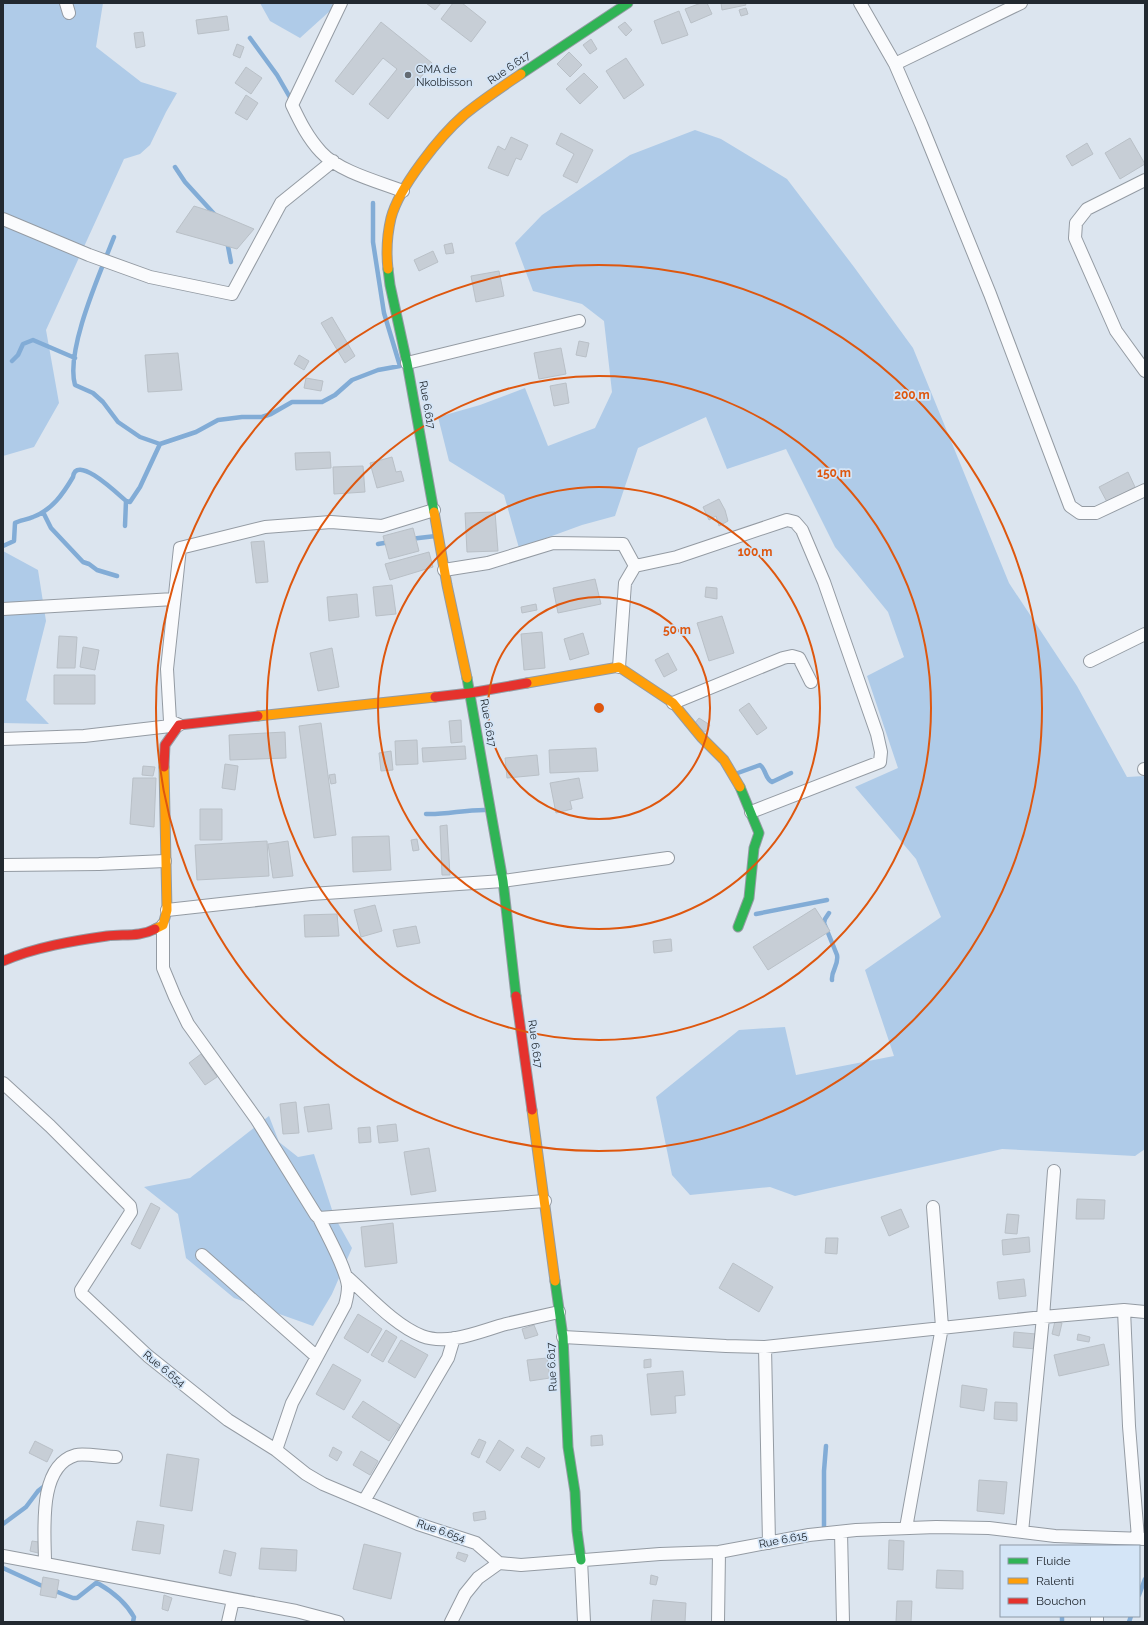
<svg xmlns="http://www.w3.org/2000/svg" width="1148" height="1625" font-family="Raleway,sans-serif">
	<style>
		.green { fill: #afcbe8 }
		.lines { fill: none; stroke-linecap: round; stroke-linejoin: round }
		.stream { stroke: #82acd6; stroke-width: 4.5 }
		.building { fill: #c7ced6; stroke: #b9c0c7 }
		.street-casing { stroke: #949ba3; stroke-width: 14 }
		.fast-casing { stroke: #949ba3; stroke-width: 11 }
		.slow-casing { stroke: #949ba3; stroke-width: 11 }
		.jam-casing { stroke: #949ba3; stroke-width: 11 }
		.street { stroke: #fafbfd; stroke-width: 12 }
		.fast { stroke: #30b455; stroke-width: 9 }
		.slow { stroke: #ff9f0a; stroke-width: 9 }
		.jam { stroke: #e5322d; stroke-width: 9 }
		.ring { fill: none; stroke: #de570e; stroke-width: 2 }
		.poi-dot { fill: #636b73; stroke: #d4e5f7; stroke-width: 1.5 }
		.labels { text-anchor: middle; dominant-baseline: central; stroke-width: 3.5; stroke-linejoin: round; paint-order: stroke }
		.street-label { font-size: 11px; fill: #222930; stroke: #d4e5f7 }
		.poi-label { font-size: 11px; fill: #222930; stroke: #d4e5f7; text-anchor: start }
		.centre { fill: #de570e; stroke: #d4e5f7; stroke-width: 2 }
		.ring-label { font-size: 12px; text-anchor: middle; font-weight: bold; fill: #de570e; stroke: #d4e5f7; stroke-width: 3.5; stroke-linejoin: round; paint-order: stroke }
	</style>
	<rect width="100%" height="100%" fill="#dce5ef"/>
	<!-- green -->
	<path class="green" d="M 3,3 L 103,3 L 96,47 L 141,82 L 177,93 L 166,112 L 150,145 L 140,154 L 124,159 L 46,330 L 59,403 L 34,447 L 3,456 Z
		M 260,3 L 333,3 L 331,10 L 300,38 L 270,21 Z
		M 695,130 L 721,139 L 787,179 L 854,267 L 913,348 L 1009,583 L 1077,686 L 1127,777 L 1145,776 L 1145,1149 L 1135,1156 L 1002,1149 L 795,1196 L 770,1187 L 690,1195 L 672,1175 L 656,1097 L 739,1030 L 785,1027 L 796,1075 L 894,1056 L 865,970 L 941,917 L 916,859 L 855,787 L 898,768 L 867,676 L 904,657 L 888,612 L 835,547 L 786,449 L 727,469 L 706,417 L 638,448 L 615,516 L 582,525 L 519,548 L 504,495 L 449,461 L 438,417 L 480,405 L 525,388 L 548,446 L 595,428 L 612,392 L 604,321 L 582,304 L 533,291 L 515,243 L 542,215 L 630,155 Z
		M 3,551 L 38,570 L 46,621 L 26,700 L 49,724 L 3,723 Z
		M 269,1116 L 279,1142 L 298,1157 L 314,1154 L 334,1216 L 352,1248 L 332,1294 L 313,1326 L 234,1298 L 186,1258 L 178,1214 L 144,1187 L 190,1178 Z"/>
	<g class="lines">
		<!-- stream -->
		<path class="stream" d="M 250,38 L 277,75 L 292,101
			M 175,167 L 185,182 L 216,216
			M 114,237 C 101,271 65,350 75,385 L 93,393 L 103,402 L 118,422 L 140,437 L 160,444 L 196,432 L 218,420 L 242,417 L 262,417 L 271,414 L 292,402 L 322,402 L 335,395 L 352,380 L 378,370 L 400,366 L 384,313 L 373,242 L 373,203
			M 227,241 L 231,262
			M 12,361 L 18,355 L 23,344 L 33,340 L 75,358
			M 126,501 L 130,502 L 140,487 L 160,444
			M 43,512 L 51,528 L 83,562 L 89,564 L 97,570 L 117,576
			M 125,526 L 126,501
			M 410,539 L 436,536
			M 378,544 L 390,542
			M 3,546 L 14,541 L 15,523 C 20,520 27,520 33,517 C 52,510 63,494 73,477 C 76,453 119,495 126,501
			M 735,774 L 760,765 C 766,769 765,779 772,782 L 791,773
			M 426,814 C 446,815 467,809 488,810
			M 829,913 L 825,919 L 824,923 L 837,955 C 839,966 831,970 832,980
			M 756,914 L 827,900
			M 3,1524 L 26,1507 L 38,1491 L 47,1484
			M 824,1528 L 824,1471 L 826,1446
			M 3,1568 L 40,1585 L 73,1598 L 77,1598 L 96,1583 L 99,1584 C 113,1592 126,1603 134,1617 L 133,1622
			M 1139,1595 L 1145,1579
			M 1062,1622 L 1062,1616
			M 1129,1622 L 1131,1616"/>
	</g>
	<!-- building -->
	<path class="building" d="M 426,3 L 441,3 L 435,10 Z
		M 453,3 L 462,3 L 486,22 L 471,42 L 441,19 Z
		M 701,3 L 707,3 L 712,14 L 691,23 L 685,9 Z
		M 721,3 L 745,3 L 746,5 L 722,10 Z
		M 746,8 L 748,14 L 741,16 L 739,10 Z
		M 679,11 L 688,35 L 662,44 L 654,21 Z
		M 227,16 L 229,30 L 198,34 L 196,20 Z
		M 381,22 L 432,63 L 388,119 L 369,104 L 397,69 L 383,58 L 353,95 L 335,81 Z
		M 625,22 L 632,30 L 626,36 L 618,27 Z
		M 143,32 L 145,46 L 136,48 L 134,33 Z
		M 591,39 L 597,49 L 590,54 L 583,45 Z
		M 237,44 L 244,47 L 240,58 L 233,55 Z
		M 569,52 L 582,65 L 570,77 L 557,64 Z
		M 626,58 L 644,85 L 624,99 L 606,71 Z
		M 246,67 L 262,78 L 251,94 L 235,83 Z
		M 584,73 L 598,87 L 580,104 L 566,89 Z
		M 246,95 L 258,103 L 247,120 L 235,113 Z
		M 561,133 L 593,150 L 577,183 L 563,176 L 574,154 L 556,144 Z
		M 511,137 L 528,145 L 521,160 L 516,158 L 508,176 L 488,168 L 498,146 L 505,150 Z
		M 1130,138 L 1145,164 L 1120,179 L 1105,153 Z
		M 1087,143 L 1093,154 L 1072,166 L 1066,156 Z
		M 194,206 L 216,213 L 254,229 L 237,249 L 176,232 Z
		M 452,243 L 454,253 L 446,254 L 444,245 Z
		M 433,251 L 438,262 L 419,271 L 414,260 Z
		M 499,271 L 504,296 L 476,302 L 471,276 Z
		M 332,317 L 355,356 L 345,363 L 321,323 Z
		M 579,341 L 589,343 L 586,357 L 576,355 Z
		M 561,348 L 566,374 L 539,379 L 534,353 Z
		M 178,353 L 182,390 L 148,392 L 145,355 Z
		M 299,355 L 309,361 L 304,370 L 294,364 Z
		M 306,378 L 323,381 L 321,391 L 304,388 Z
		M 566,383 L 569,403 L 554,406 L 550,386 Z
		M 330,452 L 331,468 L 296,470 L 295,453 Z
		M 392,457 L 396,472 L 401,471 L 404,481 L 377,488 L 370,463 Z
		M 363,466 L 365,492 L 334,494 L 333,467 Z
		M 1128,472 L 1135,487 L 1107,502 L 1099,487 Z
		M 719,499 L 725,510 L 728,521 L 719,526 L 716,516 L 709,520 L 703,507 Z
		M 495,512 L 498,551 L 467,552 L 465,513 Z
		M 413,528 L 419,551 L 389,559 L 383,536 Z
		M 264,541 L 268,582 L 256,583 L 251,542 Z
		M 429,552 L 433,567 L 390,580 L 385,564 Z
		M 595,579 L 601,604 L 558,613 L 553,588 Z
		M 392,585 L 396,614 L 376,616 L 373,587 Z
		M 706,587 L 717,588 L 717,599 L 705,597 Z
		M 357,594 L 359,617 L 329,621 L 327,597 Z
		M 536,604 L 537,610 L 522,613 L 521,607 Z
		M 722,616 L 734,653 L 709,661 L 697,623 Z
		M 542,632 L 545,668 L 524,670 L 521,634 Z
		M 583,633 L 589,654 L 570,660 L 564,639 Z
		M 59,636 L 77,637 L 75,668 L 57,668 Z
		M 83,647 L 99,650 L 95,670 L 80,667 Z
		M 332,648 L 339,687 L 318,691 L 310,653 Z
		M 668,653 L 677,670 L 664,677 L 655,660 Z
		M 54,675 L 95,675 L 95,704 L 54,704 Z
		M 749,703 L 767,728 L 757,735 L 739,710 Z
		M 699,718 L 710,725 L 705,732 L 694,724 Z
		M 461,720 L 462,742 L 451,743 L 449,721 Z
		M 321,723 L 336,835 L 314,838 L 299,726 Z
		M 285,732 L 286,758 L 230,760 L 229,735 Z
		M 417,740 L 418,764 L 396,765 L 395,741 Z
		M 465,746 L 466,759 L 423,762 L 422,748 Z
		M 596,748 L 598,771 L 550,773 L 549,750 Z
		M 391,751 L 393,770 L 381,771 L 379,753 Z
		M 537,755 L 539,775 L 507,778 L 505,758 Z
		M 225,764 L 238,766 L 235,790 L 222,788 Z
		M 143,766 L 155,767 L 153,776 L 142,775 Z
		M 335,774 L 336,783 L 331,784 L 329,775 Z
		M 133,778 L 156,778 L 154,827 L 130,824 Z
		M 579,778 L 583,798 L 570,801 L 572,809 L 556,813 L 550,783 Z
		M 200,809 L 222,809 L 222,840 L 200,840 Z
		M 447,825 L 450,875 L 442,875 L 440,826 Z
		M 389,836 L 391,870 L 353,872 L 352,837 Z
		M 417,839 L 419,850 L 413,851 L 411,840 Z
		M 267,841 L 269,876 L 197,880 L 195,845 Z
		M 288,841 L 293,876 L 273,878 L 268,844 Z
		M 375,905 L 382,931 L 361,937 L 354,910 Z
		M 815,908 L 830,931 L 768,970 L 753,947 Z
		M 337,914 L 339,936 L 305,937 L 304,915 Z
		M 416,926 L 420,943 L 397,947 L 393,930 Z
		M 671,939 L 672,951 L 654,953 L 653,941 Z
		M 201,1054 L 217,1077 L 205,1085 L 189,1063 Z
		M 296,1102 L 299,1133 L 283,1134 L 280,1104 Z
		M 329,1104 L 332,1129 L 308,1132 L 304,1107 Z
		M 396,1124 L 398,1141 L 379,1143 L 377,1126 Z
		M 370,1127 L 371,1142 L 359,1143 L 358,1128 Z
		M 429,1148 L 436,1191 L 411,1195 L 404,1152 Z
		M 1077,1199 L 1105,1200 L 1104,1219 L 1076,1219 Z
		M 151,1203 L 160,1208 L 140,1249 L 131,1244 Z
		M 901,1209 L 909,1227 L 889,1236 L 881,1217 Z
		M 1007,1214 L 1019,1215 L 1017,1234 L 1005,1233 Z
		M 393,1223 L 397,1263 L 365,1267 L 361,1227 Z
		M 1029,1237 L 1030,1252 L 1003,1255 L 1002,1240 Z
		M 826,1238 L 838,1238 L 837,1254 L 825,1253 Z
		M 733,1263 L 773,1287 L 759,1312 L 719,1288 Z
		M 1024,1279 L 1026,1296 L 999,1299 L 997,1282 Z
		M 358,1314 L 382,1329 L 368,1353 L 344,1338 Z
		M 1055,1321 L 1062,1323 L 1059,1336 L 1052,1334 Z
		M 534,1325 L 538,1335 L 525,1339 L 522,1329 Z
		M 386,1330 L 397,1337 L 383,1362 L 371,1355 Z
		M 1014,1332 L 1036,1334 L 1036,1349 L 1013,1347 Z
		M 1078,1334 L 1090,1337 L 1089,1342 L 1077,1340 Z
		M 401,1340 L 428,1355 L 415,1378 L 388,1362 Z
		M 1104,1344 L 1109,1365 L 1059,1376 L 1054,1355 Z
		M 547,1358 L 550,1378 L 530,1381 L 527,1360 Z
		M 651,1359 L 651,1367 L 644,1368 L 644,1360 Z
		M 333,1364 L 361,1380 L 344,1410 L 316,1394 Z
		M 683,1371 L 685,1395 L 675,1396 L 676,1413 L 651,1415 L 647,1374 Z
		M 962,1385 L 987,1389 L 984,1411 L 960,1407 Z
		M 363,1401 L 400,1425 L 389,1441 L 352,1417 Z
		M 995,1402 L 1017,1403 L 1017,1421 L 994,1419 Z
		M 602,1435 L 603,1445 L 591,1446 L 591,1436 Z
		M 479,1439 L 486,1442 L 479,1458 L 471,1454 Z
		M 499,1440 L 514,1450 L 500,1471 L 486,1462 Z
		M 35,1441 L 53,1450 L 47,1462 L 29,1453 Z
		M 333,1447 L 342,1452 L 337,1461 L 329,1456 Z
		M 527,1447 L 545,1458 L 539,1468 L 521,1457 Z
		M 361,1451 L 378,1461 L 370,1475 L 353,1465 Z
		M 167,1454 L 199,1459 L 192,1511 L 160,1506 Z
		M 979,1480 L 1007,1482 L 1004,1514 L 977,1511 Z
		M 485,1511 L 486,1519 L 474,1521 L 473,1513 Z
		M 137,1521 L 164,1525 L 160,1554 L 132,1550 Z
		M 889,1540 L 904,1541 L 903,1570 L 888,1569 Z
		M 32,1541 L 45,1543 L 42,1554 L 30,1551 Z
		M 364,1544 L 401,1553 L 391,1599 L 353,1589 Z
		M 261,1548 L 297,1550 L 296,1571 L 259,1569 Z
		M 224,1550 L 236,1553 L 231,1576 L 219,1573 Z
		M 458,1552 L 468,1555 L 465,1562 L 456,1558 Z
		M 937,1570 L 963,1571 L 963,1589 L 936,1588 Z
		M 651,1575 L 658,1577 L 656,1585 L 650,1584 Z
		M 43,1577 L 59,1580 L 56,1598 L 40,1595 Z
		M 164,1595 L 172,1598 L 168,1611 L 162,1609 Z
		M 653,1600 L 686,1603 L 685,1622 L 651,1622 Z
		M 897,1601 L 912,1601 L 911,1622 L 896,1622 Z"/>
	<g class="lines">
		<defs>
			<path id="street" d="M 66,3 L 69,13
				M 341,3 L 292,105 C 300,122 308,138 321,152 C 338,171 379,182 403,191
				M 860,3 L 895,64 L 921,124 L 990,294 L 1070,506 L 1080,513 L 1096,513 L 1145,490
				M 895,64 L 1021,3
				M 1145,180 L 1087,209 L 1076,223 L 1075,238 L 1116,331 L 1145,371
				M 3,219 L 89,255 L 150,277 L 232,294 L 281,203 L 333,161
				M 407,363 L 579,321
				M 444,570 L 488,563 L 553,543 L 623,544 L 635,566 L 677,557 L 787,520 L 795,522 L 802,530 L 824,582 L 877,734 L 881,752 L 880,762 L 751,812
				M 3,609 L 174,599
				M 1090,661 L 1145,634
				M 619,667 L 625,583 L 635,566
				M 673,703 L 783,658 L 792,656 L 799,658 L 811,682
				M 179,725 L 170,721 L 167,669 L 180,548 L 265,527 L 331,522 L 382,526 L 434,510
				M 3,739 L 84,736 L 179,725
				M 1144,769 L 1145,769
				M 3,865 L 99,864 L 165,861
				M 167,910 L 311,894 L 503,881 L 668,858
				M 163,925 L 163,968 L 175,997 L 188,1024 L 257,1120 L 316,1215 L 319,1218 L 545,1201
				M 3,1083 L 50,1126 L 130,1206 L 131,1212 L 81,1290 L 82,1294 L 148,1356 L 228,1420 L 276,1450 L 306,1474 L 323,1484 L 418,1524 L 476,1543 L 499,1563
				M 202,1255 L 317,1357
				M 346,1276 C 368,1295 394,1325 422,1336 C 449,1346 480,1331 506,1324 C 523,1320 541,1316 559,1312
				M 1124,1310 L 1129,1426 L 1138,1538
				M 563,1337 L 726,1346 L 765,1347 L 1043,1317 L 1124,1310 L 1145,1312
				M 765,1347 L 769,1543
				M 276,1450 L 292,1403 L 345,1305 C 347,1298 348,1292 348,1286 C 346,1268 327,1235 319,1218
				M 364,1501 L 448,1358 L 454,1338
				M 906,1528 L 942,1327 L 933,1207
				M 841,1532 L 843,1622
				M 1022,1532 L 1043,1317 L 1054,1171
				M 3,1556 L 296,1611 L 338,1622
				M 581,1560 L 584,1622
				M 45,1563 C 45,1532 37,1466 76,1455 C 85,1453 105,1457 116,1457
				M 228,1622 L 233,1600
				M 451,1622 L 465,1594 L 478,1578 L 499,1563 L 521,1565 L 660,1554 L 719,1552 L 809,1535 L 856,1530 L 936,1527 L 989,1528 L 1055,1536 L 1145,1539
				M 718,1622 L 719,1552
				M 1097,1622 L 1097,1616"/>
			<path id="fast" d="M 521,74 L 628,3
				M 388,269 L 390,285 L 407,363 L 434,512
				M 467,678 L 503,881 L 516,996
				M 738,927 L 749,898 L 754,848 L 759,833 L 740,787
				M 555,1281 L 563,1337 L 568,1447 L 575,1492 L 577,1531 L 581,1560"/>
			<path id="slow" d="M 388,269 C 386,251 387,235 391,218 C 399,187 440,136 464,115 C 482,100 502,87 521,74
				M 434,512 L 447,585 L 467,678
				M 527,683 L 619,667 L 673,703 L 701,737 L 724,760 L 740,787
				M 258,716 L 435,697
				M 155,929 L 163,925 L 167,910 L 164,767
				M 532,1110 L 555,1281"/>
			<path id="jam" d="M 435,697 L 470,693 L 527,683
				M 164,767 L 165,745 L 179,725 L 258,716
				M 3,961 C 36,947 72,941 107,936 C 124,934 140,937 155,929
				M 516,996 L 532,1110"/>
		</defs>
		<!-- street casing -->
		<use href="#street" class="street-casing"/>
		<!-- fast casing -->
		<use href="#fast" class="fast-casing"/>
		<!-- slow casing -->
		<use href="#slow" class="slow-casing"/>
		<!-- jam casing -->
		<use href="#jam" class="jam-casing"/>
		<!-- street -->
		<use href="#street" class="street"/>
		<!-- fast -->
		<use href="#fast" class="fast"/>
		<!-- slow -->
		<use href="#slow" class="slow"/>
		<!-- jam -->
		<use href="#jam" class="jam"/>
	</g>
	<!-- distance rings -->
	<g class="ring">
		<circle cx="599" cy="708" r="111"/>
		<circle cx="599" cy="708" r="221"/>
		<circle cx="599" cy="708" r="332"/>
		<circle cx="599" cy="708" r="443"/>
	</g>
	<!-- markers -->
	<circle class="poi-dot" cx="408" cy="75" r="4"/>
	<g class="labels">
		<!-- street labels -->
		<g class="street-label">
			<text transform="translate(509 68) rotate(-35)">Rue 6.617</text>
			<text transform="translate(427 405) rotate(80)">Rue 6.617</text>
			<text transform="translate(488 723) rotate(80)">Rue 6.617</text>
			<text transform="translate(535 1044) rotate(82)">Rue 6.617</text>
			<text transform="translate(552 1367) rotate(-93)">Rue 6.617</text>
			<text transform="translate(164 1369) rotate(39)">Rue 6.654</text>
			<text transform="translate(441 1531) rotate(19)">Rue 6.654</text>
			<text transform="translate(783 1540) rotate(-11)">Rue 6.615</text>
		</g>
		<!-- poi labels -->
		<g class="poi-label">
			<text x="416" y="69">CMA de<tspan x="416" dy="13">Nkolbisson</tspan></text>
		</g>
	</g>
	<circle cx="599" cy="708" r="6" class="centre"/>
	<g class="ring-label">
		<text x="912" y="399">200 m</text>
		<text x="834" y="477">150 m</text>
		<text x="755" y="556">100 m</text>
		<text x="677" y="634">50 m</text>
	</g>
	<!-- border -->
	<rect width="1148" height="1625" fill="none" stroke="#222930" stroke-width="8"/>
	<!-- legend -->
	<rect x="1000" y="1545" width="140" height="72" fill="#d4e5f7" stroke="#8d9aa7"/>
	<rect x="1008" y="1558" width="20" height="6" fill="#30b455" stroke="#8d9aa7"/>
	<text x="1036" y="1565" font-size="12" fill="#222930">Fluide</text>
	<rect x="1008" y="1578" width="20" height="6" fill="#ff9f0a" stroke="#8d9aa7"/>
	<text x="1036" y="1585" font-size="12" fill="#222930">Ralenti</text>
	<rect x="1008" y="1598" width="20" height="6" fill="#e5322d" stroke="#8d9aa7"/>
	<text x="1036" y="1605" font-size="12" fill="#222930">Bouchon</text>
</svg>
